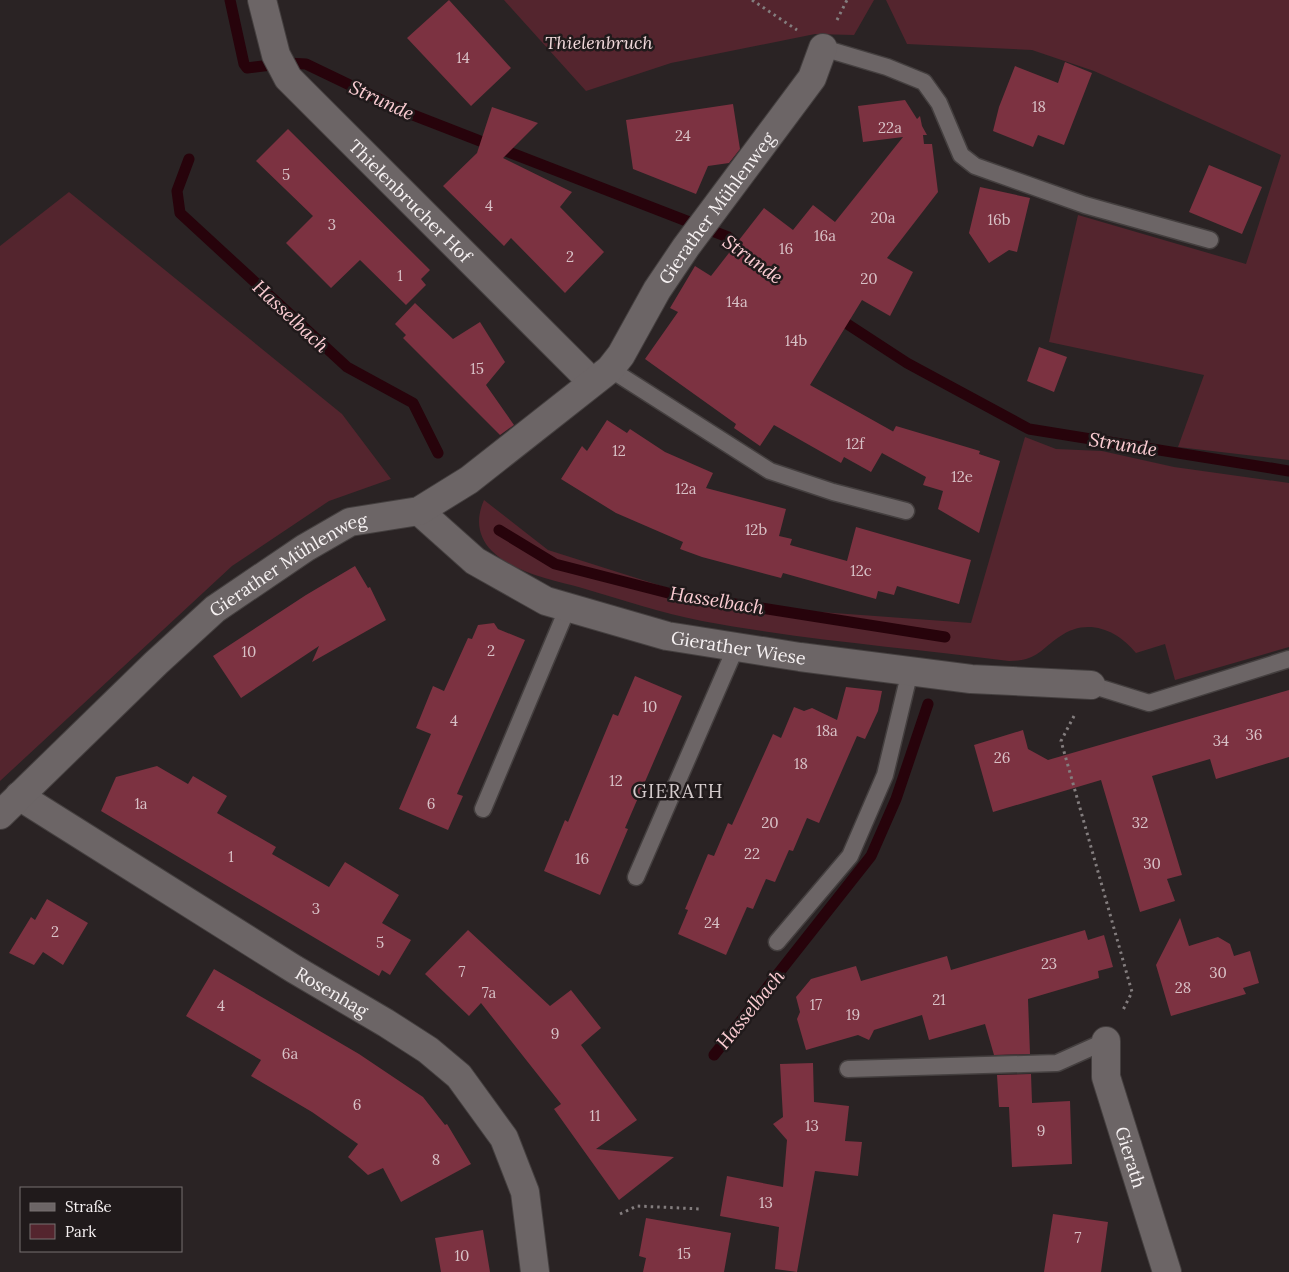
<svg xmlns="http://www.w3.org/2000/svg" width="1289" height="1272" font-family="Lora,serif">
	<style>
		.green { fill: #54252e }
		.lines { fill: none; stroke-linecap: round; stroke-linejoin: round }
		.stream { stroke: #27030b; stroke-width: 11 }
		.building { fill: #7c3241 }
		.service-casing { stroke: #443f3f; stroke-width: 19 }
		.minor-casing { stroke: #443f3f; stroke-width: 30 }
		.path { stroke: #837d7e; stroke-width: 3; stroke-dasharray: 2.5 4; stroke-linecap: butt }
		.service { stroke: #6c6566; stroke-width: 16 }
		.minor { stroke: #6c6566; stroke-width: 28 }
		.labels { text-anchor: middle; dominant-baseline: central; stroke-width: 5; stroke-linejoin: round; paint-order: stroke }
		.number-label { font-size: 15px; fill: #d8c1c6 }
		.park-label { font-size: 18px; font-style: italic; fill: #f0d8da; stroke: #201a1b }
		.street-label { font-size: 18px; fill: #f6f1f2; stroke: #201a1b }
		.water-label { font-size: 19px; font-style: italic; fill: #fccdd3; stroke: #201a1b }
		.neighbourhood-label { font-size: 19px; letter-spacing: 1px; fill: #d4cbcc; stroke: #201a1b }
	</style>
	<rect width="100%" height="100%" fill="#2a2324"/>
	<!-- green -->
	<path class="green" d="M 504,0 L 874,0 L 854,35 L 815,34 L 671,63 L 586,91 Z
		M 886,0 L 1289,0 L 1289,460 L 1178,447 L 1204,375 L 1049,342 L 1078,215 L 1246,264 L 1281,155 L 1094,71 L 1032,50 L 907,44 Z
		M 69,192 L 342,414 L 391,479 L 329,501 L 232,566 L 0,781 L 0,246 Z
		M 1025,437 L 1056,449 L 1102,451 L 1174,467 L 1289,483 L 1289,647 L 1175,680 L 1165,644 L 1136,653 C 1117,629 1086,617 1059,637 C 1039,651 1036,661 1009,661 C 907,648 803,640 702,621 C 662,613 622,600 582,588 C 553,580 514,573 492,551 C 477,536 476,518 484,500 L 548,550 L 671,589 L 779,609 L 971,623 Z"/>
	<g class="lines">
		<!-- stream -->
		<path class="stream" d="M 230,0 L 244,64 L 247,68 L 287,63 L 306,64 L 408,113 L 728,237 L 747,252
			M 189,159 L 177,191 L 180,213 L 347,367 L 413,403 L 438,453
			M 835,316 L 907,363 L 1029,429 L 1289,471
			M 499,530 L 555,564 L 672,594 L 945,637
			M 714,1055 L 871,856 L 896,799 L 928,704"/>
	</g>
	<!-- building -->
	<path class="building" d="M 449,0 L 511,68 L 471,106 L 407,38 Z
		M 1065,62 L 1092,73 L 1064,145 L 1038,135 L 1033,147 L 993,131 L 999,107 L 1015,66 L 1058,83 Z
		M 905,100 L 917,119 L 920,116 L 922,126 L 927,135 L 923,135 L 924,144 L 932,144 L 938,192 L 887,258 L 913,272 L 890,316 L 862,300 L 810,385 L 894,432 L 871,472 L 844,457 L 841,463 L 774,425 L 760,446 L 734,428 L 736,424 L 645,359 L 678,312 L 670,308 L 695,266 L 711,276 L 764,208 L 793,230 L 813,205 L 835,222 L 903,137 L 863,142 L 858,106 Z
		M 733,104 L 740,149 L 729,163 L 708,166 L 696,194 L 633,169 L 626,120 Z
		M 492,107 L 538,123 L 503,158 L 572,192 L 560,207 L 604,252 L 565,293 L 511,238 L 504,246 L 443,186 L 477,153 Z
		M 288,129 L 430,270 L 421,279 L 426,285 L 406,305 L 360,260 L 331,288 L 286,243 L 313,216 L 256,161 Z
		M 1209,165 L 1262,187 L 1242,234 L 1189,212 Z
		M 980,187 L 1030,198 L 1017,252 L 1009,250 L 989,263 L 969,233 Z
		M 415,303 L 453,339 L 480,322 L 505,362 L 486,385 L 514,425 L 500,435 L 403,338 L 406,335 L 395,324 Z
		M 1039,347 L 1067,357 L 1054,392 L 1027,381 Z
		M 607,420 L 627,433 L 630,429 L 665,452 L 713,473 L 706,488 L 786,509 L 779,536 L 792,539 L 790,545 L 847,561 L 856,527 L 971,560 L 959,604 L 897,586 L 894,595 L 878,591 L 876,599 L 783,573 L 781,578 L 702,557 L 680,549 L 683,542 L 616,513 L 561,479 L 582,446 L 587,451 Z
		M 896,426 L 980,451 L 979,454 L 1000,461 L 979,533 L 938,509 L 943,491 L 923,485 L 926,477 L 882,453 Z
		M 355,566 L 368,588 L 370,587 L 386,620 L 312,662 L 319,646 L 241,698 L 213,656 L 306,595 Z
		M 494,623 L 498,629 L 525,640 L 457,794 L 463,796 L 448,830 L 399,809 L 431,734 L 416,728 L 433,686 L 444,691 L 468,638 L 472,639 L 478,625 Z
		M 635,676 L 682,696 L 625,828 L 628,829 L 600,895 L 544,871 L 565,820 L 568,822 L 613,714 L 618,716 Z
		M 846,687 L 882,691 L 878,711 L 865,739 L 857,736 L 819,823 L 807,818 L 793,851 L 789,850 L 775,882 L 766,879 L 753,909 L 747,907 L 726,955 L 678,934 L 688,910 L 685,909 L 708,854 L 714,856 L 728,823 L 732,825 L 773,734 L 781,738 L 794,707 L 804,711 L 812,708 L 837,720 Z
		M 1289,690 L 1289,757 L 1216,779 L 1210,759 L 1152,776 L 1182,875 L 1167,879 L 1175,901 L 1140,912 L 1101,780 L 993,812 L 974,745 L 1023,730 L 1028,749 L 1048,760 Z
		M 157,766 L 188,784 L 193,776 L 227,796 L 217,813 L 276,847 L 272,854 L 329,887 L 345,862 L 399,895 L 382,923 L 411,940 L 390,975 L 382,970 L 379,976 L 101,811 L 116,777 Z
		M 47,899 L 88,923 L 63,965 L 43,952 L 34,965 L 9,953 L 31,917 L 35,920 Z
		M 1180,918 L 1189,946 L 1218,937 L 1230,944 L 1234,956 L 1250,951 L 1259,983 L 1243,988 L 1246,994 L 1171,1016 L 1156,965 Z
		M 468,930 L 550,1006 L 571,990 L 601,1028 L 581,1045 L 637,1120 L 596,1149 L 674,1157 L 619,1200 L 554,1109 L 561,1104 L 481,1003 L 469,1016 L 425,974 Z
		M 1085,930 L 1088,940 L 1104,935 L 1113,967 L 1098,971 L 1099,978 L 1028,999 L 1030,1054 L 994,1055 L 985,1024 L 929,1040 L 922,1015 L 874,1030 L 869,1040 L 858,1035 L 806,1050 L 797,1019 L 800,1012 L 796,997 L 811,979 L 856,966 L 861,981 L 947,956 L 951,970 Z
		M 214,969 L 359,1054 L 423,1097 L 445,1125 L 447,1124 L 471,1164 L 401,1202 L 383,1168 L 368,1175 L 348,1157 L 358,1144 L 312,1112 L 251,1076 L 261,1060 L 186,1016 Z
		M 813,1063 L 814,1102 L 849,1106 L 845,1141 L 862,1142 L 858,1176 L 815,1171 L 797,1272 L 775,1269 L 779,1227 L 720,1216 L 727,1176 L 783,1187 L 787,1140 L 773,1124 L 783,1117 L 780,1064 Z
		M 1031,1074 L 1032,1103 L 1070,1101 L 1072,1164 L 1012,1167 L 1009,1107 L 999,1107 L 997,1075 Z
		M 1053,1214 L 1108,1222 L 1101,1272 L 1044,1272 Z
		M 646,1218 L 731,1233 L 724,1272 L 643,1272 L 646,1258 L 639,1256 Z
		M 483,1230 L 490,1272 L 441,1272 L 435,1238 Z"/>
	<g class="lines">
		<defs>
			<path id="service" d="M 823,48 L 887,67 L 924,82 L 939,103 L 961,155 L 975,166 L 1085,205 L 1210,240
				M 610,369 L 770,471 L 833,492 L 906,511
				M 1091,685 L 1149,703 L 1289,659
				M 483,809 L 568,607
				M 636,877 L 736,647
				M 777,942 L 850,856 L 885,775 L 910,671
				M 848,1069 L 1057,1063 L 1106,1041"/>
			<g id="minor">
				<path id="s1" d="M 262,0 L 276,55 L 288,78 L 592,382"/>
				<path id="s2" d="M 419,511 L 475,561 L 546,601 L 667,636 L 800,657 L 971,679 L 1091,685"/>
				<path id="s3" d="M 19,796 L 294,969 L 386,1023 L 428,1050 L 459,1076 L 504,1138 L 525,1192 L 535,1272"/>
				<path id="s4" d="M 0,815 L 156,663 L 215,609 L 305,548 L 350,522 L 419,511 L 469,480 L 610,369 L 621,355 L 657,290 L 686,247 L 812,78 L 823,48"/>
				<path id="s5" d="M 1106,1041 L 1106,1077 L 1167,1272"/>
			</g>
		</defs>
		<!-- service casing -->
		<use href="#service" class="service-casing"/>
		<!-- minor casing -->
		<use href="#minor" class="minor-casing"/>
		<!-- path -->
		<path class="path" d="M 752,0 L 797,30
			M 837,20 L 847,0
			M 1074,716 L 1061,741 L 1132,992 L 1122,1012
			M 620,1214 L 637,1206 L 701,1209"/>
		<!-- service -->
		<use href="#service" class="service"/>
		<!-- minor -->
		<use href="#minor" class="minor"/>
	</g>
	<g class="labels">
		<!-- number labels -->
		<g class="number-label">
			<text x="463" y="57">14</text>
			<text x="1039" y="106">18</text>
			<text x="890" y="127">22a</text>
			<text x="683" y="135">24</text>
			<text x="286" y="174">5</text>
			<text x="489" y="205">4</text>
			<text x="883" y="217">20a</text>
			<text x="999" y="219">16b</text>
			<text x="332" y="224">3</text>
			<text x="825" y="235">16a</text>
			<text x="786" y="248">16</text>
			<text x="570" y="256">2</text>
			<text x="400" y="275">1</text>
			<text x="869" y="278">20</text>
			<text x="737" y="301">14a</text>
			<text x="796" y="340">14b</text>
			<text x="477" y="368">15</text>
			<text x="855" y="443">12f</text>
			<text x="619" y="450">12</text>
			<text x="962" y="476">12e</text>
			<text x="686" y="488">12a</text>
			<text x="756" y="529">12b</text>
			<text x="861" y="570">12c</text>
			<text x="491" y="650">2</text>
			<text x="249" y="651">10</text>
			<text x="650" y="706">10</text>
			<text x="454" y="720">4</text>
			<text x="827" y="730">18a</text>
			<text x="1254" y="734">36</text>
			<text x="1221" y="740">34</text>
			<text x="1002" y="757">26</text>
			<text x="801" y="763">18</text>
			<text x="616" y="780">12</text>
			<text x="141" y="803">1a</text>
			<text x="431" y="803">6</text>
			<text x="770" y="822">20</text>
			<text x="1140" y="822">32</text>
			<text x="752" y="853">22</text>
			<text x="231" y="856">1</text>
			<text x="582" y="858">16</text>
			<text x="1152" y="863">30</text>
			<text x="316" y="908">3</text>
			<text x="712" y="922">24</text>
			<text x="55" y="931">2</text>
			<text x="380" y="942">5</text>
			<text x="1049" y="963">23</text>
			<text x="462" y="971">7</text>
			<text x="1218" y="972">30</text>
			<text x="1183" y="987">28</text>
			<text x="489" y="992">7a</text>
			<text x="939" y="999">21</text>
			<text x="816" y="1004">17</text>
			<text x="221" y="1005">4</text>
			<text x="853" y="1014">19</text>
			<text x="555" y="1033">9</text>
			<text x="290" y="1053">6a</text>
			<text x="357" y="1104">6</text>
			<text x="595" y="1115">11</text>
			<text x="812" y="1125">13</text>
			<text x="1041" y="1130">9</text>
			<text x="436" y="1159">8</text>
			<text x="766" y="1202">13</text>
			<text x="1078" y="1237">7</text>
			<text x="684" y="1253">15</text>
			<text x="462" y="1255">10</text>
		</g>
		<!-- park labels -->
		<g class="park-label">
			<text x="599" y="42">Thielenbruch</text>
		</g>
		<!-- street labels -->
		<g class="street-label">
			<text stroke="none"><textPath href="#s1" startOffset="256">Thielenbrucher Hof</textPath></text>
			<text stroke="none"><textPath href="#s4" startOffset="960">Gierather Mühlenweg</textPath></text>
			<text stroke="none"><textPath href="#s4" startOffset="384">Gierather Mühlenweg</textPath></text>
			<text stroke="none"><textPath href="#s2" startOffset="355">Gierather Wiese</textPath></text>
			<text stroke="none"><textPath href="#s3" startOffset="369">Rosenhag</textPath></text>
			<text stroke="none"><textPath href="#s5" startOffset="120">Gierath</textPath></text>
		</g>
		<!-- water labels -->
		<g class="water-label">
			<text transform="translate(382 100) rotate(25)">Strunde</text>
			<text transform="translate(753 259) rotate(36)">Strunde</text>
			<text transform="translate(291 316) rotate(43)">Hasselbach</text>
			<text transform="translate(1123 444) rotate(9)">Strunde</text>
			<text transform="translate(717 600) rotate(9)">Hasselbach</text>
			<text transform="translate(750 1009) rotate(-51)">Hasselbach</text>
		</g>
		<!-- neighbourhood labels -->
		<g class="neighbourhood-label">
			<text x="678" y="791">GIERATH</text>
		</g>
	</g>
	<!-- legend -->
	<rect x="20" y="1187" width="162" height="65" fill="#201a1b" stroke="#767071"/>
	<rect x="30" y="1203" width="25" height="8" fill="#6c6566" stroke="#767071"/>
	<text x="65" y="1212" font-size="15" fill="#f6f1f2">Straße</text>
	<rect x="30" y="1224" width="25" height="15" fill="#54252e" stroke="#767071"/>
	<text x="65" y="1237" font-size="15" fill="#f6f1f2">Park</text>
</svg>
